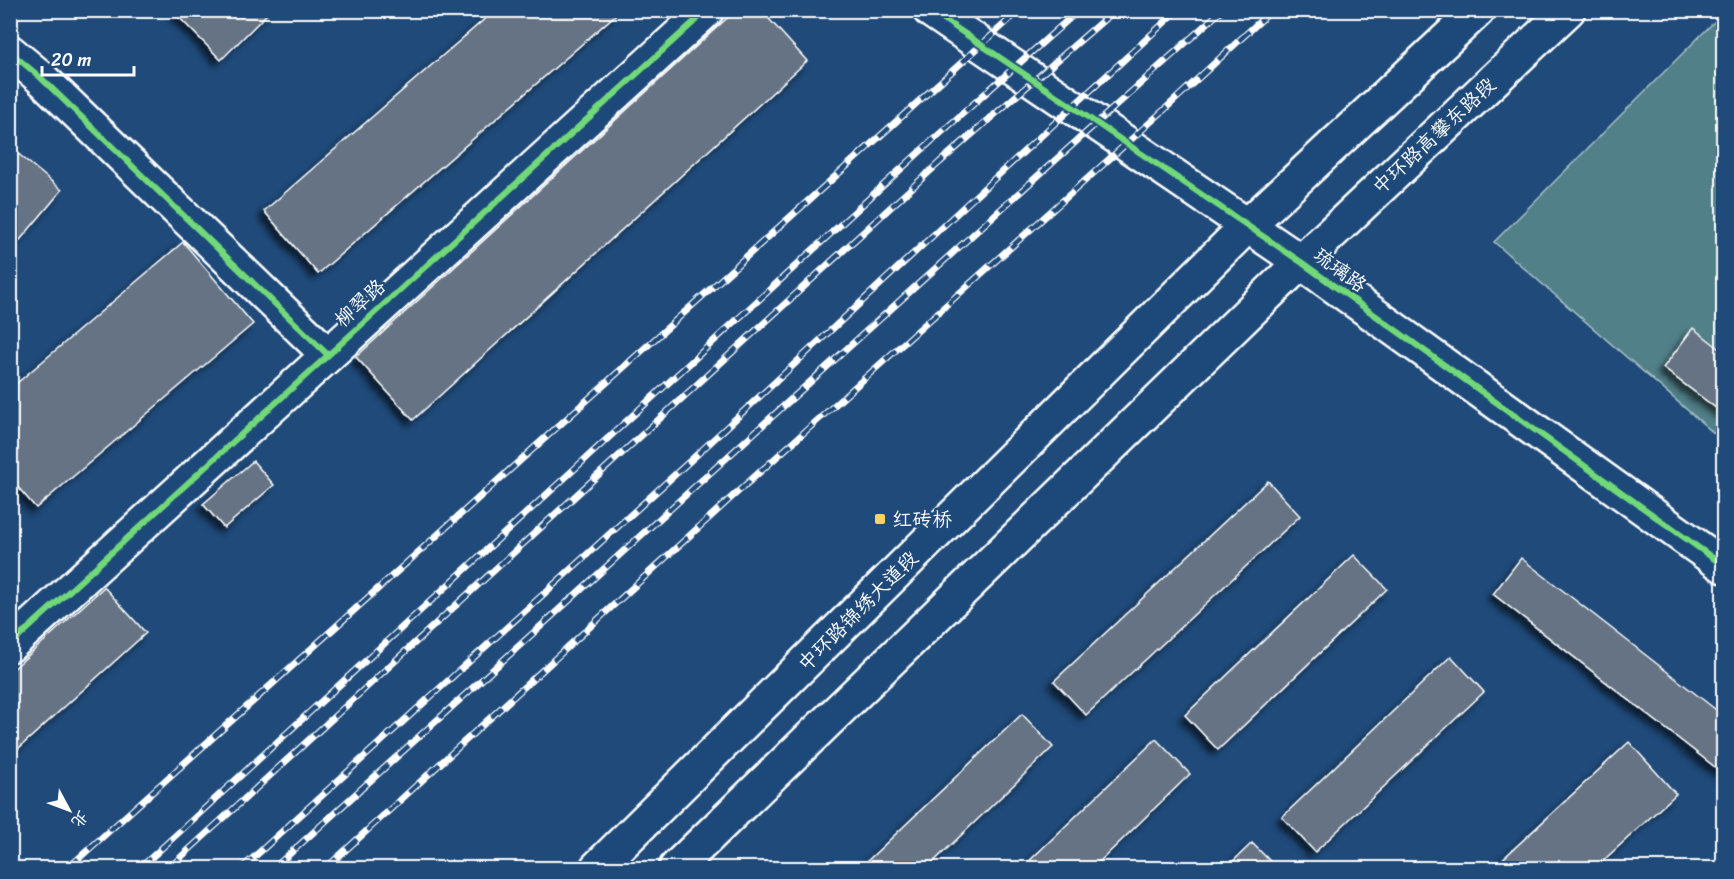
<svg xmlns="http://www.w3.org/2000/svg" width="1734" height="879" font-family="Sriracha,'LXGW WenKai TC',sans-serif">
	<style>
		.green { fill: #518089; stroke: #a8c0c4; stroke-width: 1.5 }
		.building { fill: #657384; stroke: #fff; stroke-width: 1.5; filter: url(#shadow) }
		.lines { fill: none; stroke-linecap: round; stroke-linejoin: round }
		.minor-casing { stroke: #fff; stroke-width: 38 }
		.tertiary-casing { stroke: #fff; stroke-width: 38 }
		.primary-casing { stroke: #fff; stroke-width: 38 }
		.minor { stroke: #1f4a7a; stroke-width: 33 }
		.tertiary { stroke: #1f4a7a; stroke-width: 33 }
		.primary { stroke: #1f4a7a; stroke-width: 33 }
		.rail-casing { stroke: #fff; stroke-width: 7 }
		.rail { stroke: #1f4a7a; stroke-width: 4.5; stroke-dasharray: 14; stroke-linecap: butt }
		.cycleway-casing { stroke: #1f4a7a; stroke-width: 10 }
		.cycleway { stroke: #71d979; stroke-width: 6 }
		.poi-dot { fill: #ffd166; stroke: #1f4a7a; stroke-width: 2 }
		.labels { text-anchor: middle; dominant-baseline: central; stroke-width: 5; stroke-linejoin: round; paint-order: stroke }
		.street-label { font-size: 20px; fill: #fff; stroke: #1f4a7a }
		.poi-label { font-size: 20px; fill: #fff; stroke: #1f4a7a; text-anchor: start }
	</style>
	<defs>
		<filter id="shadow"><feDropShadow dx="-5.5" dy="5.5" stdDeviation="3" flood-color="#0009"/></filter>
	</defs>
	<rect width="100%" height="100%" fill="#1f4a7a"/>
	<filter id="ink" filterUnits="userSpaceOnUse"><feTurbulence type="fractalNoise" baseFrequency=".0167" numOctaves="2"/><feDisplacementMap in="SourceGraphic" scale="12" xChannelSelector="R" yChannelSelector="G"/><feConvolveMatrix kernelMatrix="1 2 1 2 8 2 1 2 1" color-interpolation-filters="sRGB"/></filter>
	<g filter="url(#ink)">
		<!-- green -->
		<path class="green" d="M 1723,13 L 1723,441 L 1494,242 Z"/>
		<!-- building -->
		<path class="building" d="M 172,10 L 271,10 L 221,60 Z
			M 495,10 L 621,10 L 318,274 L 264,211 Z
			M 736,10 L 761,10 L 807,61 L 413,420 L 356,357 Z
			M 10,147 L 62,190 L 10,252 Z
			M 183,242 L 253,324 L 36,508 L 10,478 L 10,389 Z
			M 1693,328 L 1724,352 L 1724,414 L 1663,368 Z
			M 253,461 L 274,485 L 224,528 L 203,504 Z
			M 1268,481 L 1300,516 L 1086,715 L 1054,681 Z
			M 1354,555 L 1387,589 L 1218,750 L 1185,715 Z
			M 1521,558 L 1724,716 L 1724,774 L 1493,594 Z
			M 104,587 L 146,633 L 10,756 L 10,672 Z
			M 1451,656 L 1484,692 L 1315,852 L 1282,817 Z
			M 1022,714 L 1053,747 L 927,868 L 860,868 Z
			M 1156,739 L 1190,774 L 1093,868 L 1022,868 Z
			M 1629,742 L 1676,794 L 1595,868 L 1493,868 Z
			M 1252,843 L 1277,868 L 1226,868 Z"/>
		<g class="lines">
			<defs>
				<path id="minor" d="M 10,645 L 707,10"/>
				<path id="tertiary" d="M 930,10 L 1301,262 L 1724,566
					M 10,52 L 40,77 L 328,355"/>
				<path id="primary" d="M 597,868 L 1247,226 L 1478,10
					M 676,868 L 1301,262 L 1568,10"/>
			</defs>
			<!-- minor casing -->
			<use href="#minor" class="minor-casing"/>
			<!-- tertiary casing -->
			<use href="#tertiary" class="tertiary-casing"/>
			<!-- primary casing -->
			<use href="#primary" class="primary-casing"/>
			<!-- minor -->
			<use href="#minor" class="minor"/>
			<!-- tertiary -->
			<use href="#tertiary" class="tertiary"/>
			<!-- primary -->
			<use href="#primary" class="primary"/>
			<defs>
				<path id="rail" d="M 68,868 L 1020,10
					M 140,868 L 925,147 L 1079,10
					M 169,868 L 940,162 L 1115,10
					M 242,868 L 702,450 L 970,201 L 1178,10
					M 274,868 L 989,220 L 1222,10
					M 326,868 L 732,497 L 1164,110 L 1272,10"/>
			</defs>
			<!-- rail casing -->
			<use href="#rail" class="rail-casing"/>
			<!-- rail -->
			<use href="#rail" class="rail"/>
			<defs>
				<path id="cycleway" d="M 930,10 L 1301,262 L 1724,566
					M 10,52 L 40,77 L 328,355
					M 10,645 L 707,10"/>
			</defs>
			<!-- cycleway casing -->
			<use href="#cycleway" class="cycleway-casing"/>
			<!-- cycleway -->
			<use href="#cycleway" class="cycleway"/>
		</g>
	</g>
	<!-- markers -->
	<rect class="poi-dot" x="874" y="513" width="12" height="12" rx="3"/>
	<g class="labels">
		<!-- street labels -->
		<g class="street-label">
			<text transform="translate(1434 136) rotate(-43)">中环路高攀东路段</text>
			<text transform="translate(1340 270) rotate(36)">琉璃路</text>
			<text transform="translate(360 303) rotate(-42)">柳翠路</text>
			<text transform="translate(858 611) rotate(-45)">中环路锦绣大道段</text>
		</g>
		<!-- poi labels -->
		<g class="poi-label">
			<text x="892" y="519">红砖桥</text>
		</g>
	</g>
	<!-- margin -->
	<rect width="1734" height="879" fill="none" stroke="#1f4a7a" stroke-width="36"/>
	<rect x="18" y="18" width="1698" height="843" fill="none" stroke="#fff" stroke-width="2" filter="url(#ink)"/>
	<!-- north arrow -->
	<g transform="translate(69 810) rotate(131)" stroke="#1f4a7a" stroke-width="4.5" paint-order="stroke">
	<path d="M0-4.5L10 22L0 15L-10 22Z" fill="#ffffff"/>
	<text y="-9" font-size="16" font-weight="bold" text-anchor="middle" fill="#ffffff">北</text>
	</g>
	<!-- scale -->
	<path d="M42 66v9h92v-9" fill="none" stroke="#ffffff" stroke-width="3"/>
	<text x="51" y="66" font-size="18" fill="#ffffff" stroke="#1f4a7a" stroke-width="4.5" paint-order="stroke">20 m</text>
</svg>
